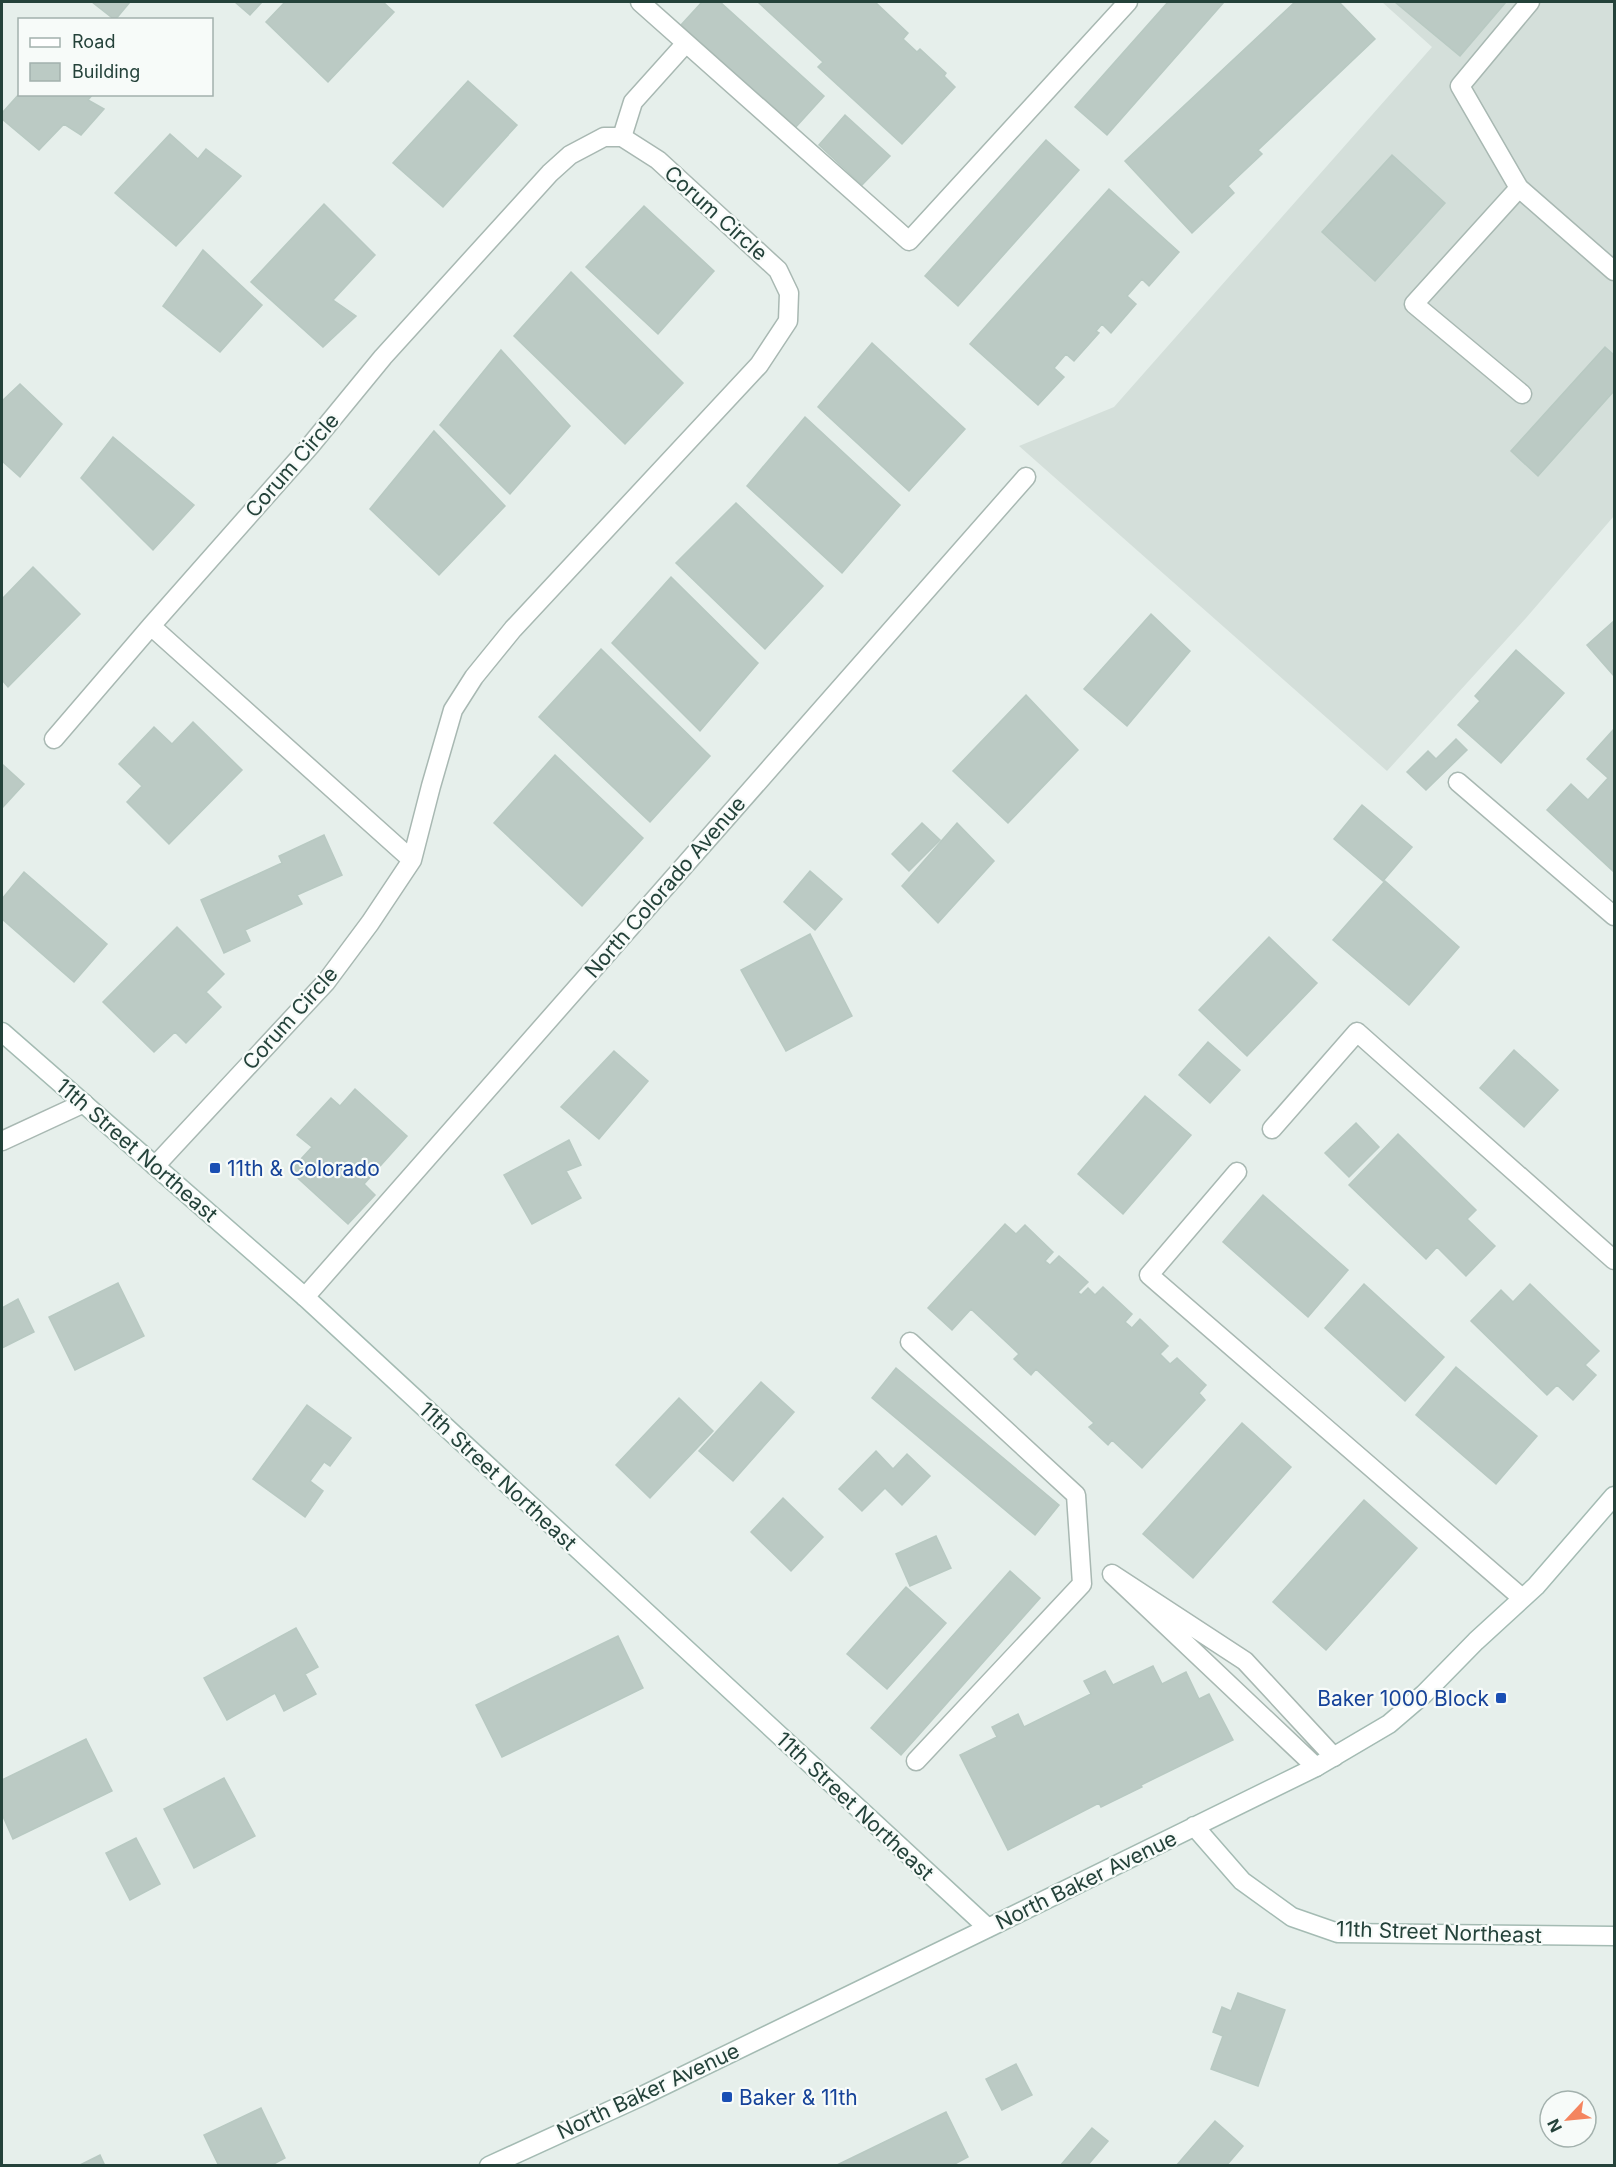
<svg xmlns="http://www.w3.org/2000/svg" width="1616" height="2167" font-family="Inter,sans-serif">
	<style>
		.built { fill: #d4dfda }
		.building { fill: #bbcac4; stroke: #b8c9c2; stroke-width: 1.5 }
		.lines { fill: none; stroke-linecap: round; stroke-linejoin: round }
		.lane-casing { stroke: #a8b8b2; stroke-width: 21 }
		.street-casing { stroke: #a8b8b2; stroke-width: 21 }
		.secondary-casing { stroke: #a4bbb3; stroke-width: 21 }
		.lane { stroke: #fff; stroke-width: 18 }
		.street { stroke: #fff; stroke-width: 18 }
		.secondary { stroke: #fff; stroke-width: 18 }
		.transit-dot { fill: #1a4fb4; stroke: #f7fbf9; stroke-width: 2 }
		.labels { text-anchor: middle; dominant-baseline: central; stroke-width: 4.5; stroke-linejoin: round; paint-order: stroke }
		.street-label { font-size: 21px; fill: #24423a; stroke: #f7fbf9 }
		.transit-label { font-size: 21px; fill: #164399; stroke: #f7fbf9; text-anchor: start }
	</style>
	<rect width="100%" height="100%" fill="#e6efeb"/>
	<!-- built -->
	<path class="built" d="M 1382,2 L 1614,2 L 1614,516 L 1526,618 L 1387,771 L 1019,446 L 1114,407 L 1432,47 Z"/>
	<!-- building -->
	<path class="building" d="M 92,2 L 130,2 L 115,20 Z
		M 235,2 L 262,2 L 250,15 Z
		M 285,2 L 383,2 L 394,12 L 328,82 L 266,22 Z
		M 702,2 L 720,2 L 824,96 L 795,128 L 681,25 Z
		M 758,2 L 875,2 L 908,33 L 903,39 L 917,52 L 920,49 L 946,73 L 944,76 L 955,87 L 902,144 L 818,67 L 823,62 Z
		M 1168,2 L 1224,2 L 1107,135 L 1075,107 Z
		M 1295,2 L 1339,2 L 1375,39 L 1258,150 L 1262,154 L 1228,186 L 1234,193 L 1192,233 L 1125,161 Z
		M 1395,2 L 1506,2 L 1460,56 Z
		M 468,81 L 517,125 L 443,207 L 393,163 Z
		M 20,93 L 93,94 L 88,100 L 104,109 L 81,135 L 64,124 L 39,150 L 2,119 L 2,113 Z
		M 845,115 L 890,156 L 862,185 L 819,145 Z
		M 170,134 L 198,159 L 206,149 L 241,176 L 176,246 L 115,193 Z
		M 1046,140 L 1079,170 L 958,306 L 925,276 Z
		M 1392,155 L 1445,203 L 1375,281 L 1322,232 Z
		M 1109,189 L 1179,252 L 1149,286 L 1142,279 L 1127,296 L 1136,304 L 1111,333 L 1102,324 L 1096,331 L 1099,333 L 1074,361 L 1066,354 L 1054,368 L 1064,377 L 1038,405 L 970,344 Z
		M 324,204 L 375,255 L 333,300 L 356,316 L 323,347 L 251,282 Z
		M 644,206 L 714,271 L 658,334 L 586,267 Z
		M 203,250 L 262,305 L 220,352 L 163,306 Z
		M 571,272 L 683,383 L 625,444 L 514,336 Z
		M 872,343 L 965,429 L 909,491 L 818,407 Z
		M 1605,347 L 1614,355 L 1614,391 L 1538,476 L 1511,451 Z
		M 501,350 L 570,426 L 510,494 L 440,425 Z
		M 20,384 L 62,424 L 20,477 L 2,461 L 2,401 Z
		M 805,417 L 900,505 L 842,573 L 747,486 Z
		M 434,431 L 505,506 L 439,575 L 370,509 Z
		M 113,437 L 194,505 L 153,550 L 81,478 Z
		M 736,503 L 823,586 L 765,649 L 676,563 Z
		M 33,567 L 80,614 L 8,687 L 2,680 L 2,599 Z
		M 671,577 L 758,663 L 700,731 L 612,643 Z
		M 1151,614 L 1190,651 L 1127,726 L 1084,689 Z
		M 1614,621 L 1614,676 L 1587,645 Z
		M 601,649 L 710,756 L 650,822 L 539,717 Z
		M 1516,650 L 1564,693 L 1501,763 L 1458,725 L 1480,701 L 1475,696 Z
		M 1026,695 L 1078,750 L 1008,823 L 953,771 Z
		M 193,722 L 242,770 L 169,844 L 127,802 L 142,786 L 119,764 L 154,727 L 172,744 Z
		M 1614,729 L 1614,872 L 1547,810 L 1571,784 L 1588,800 L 1608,778 L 1587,759 Z
		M 1456,739 L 1467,750 L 1426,790 L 1407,772 L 1428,751 L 1436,759 Z
		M 555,755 L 643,838 L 582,906 L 494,823 Z
		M 2,764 L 24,784 L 2,808 Z
		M 1362,805 L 1412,847 L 1383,881 L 1334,839 Z
		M 922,823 L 940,840 L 909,871 L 892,854 Z
		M 957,823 L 994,861 L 938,923 L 902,886 Z
		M 324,835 L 342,875 L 297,895 L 302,904 L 245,930 L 250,941 L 224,953 L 201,900 L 282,863 L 279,856 Z
		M 810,871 L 842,899 L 815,930 L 784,902 Z
		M 24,872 L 107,944 L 74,982 L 2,919 L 2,899 Z
		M 1385,881 L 1459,947 L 1409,1005 L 1333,940 Z
		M 177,927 L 224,974 L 206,992 L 221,1007 L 186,1043 L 175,1032 L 154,1052 L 103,1002 Z
		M 810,934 L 852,1016 L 786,1051 L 741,970 Z
		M 1269,937 L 1317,983 L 1247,1056 L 1199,1010 Z
		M 1208,1042 L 1240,1070 L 1210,1103 L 1179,1075 Z
		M 1514,1050 L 1558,1090 L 1524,1127 L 1480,1088 Z
		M 614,1051 L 648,1081 L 599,1139 L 561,1107 Z
		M 355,1089 L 407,1136 L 364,1184 L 375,1195 L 348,1224 L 290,1171 L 312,1147 L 297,1135 L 331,1098 L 340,1106 Z
		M 1145,1096 L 1191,1135 L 1123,1214 L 1078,1174 Z
		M 1356,1123 L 1379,1147 L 1349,1177 L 1325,1153 Z
		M 1398,1134 L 1476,1210 L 1467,1219 L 1495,1246 L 1466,1276 L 1437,1247 L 1426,1259 L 1349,1185 Z
		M 569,1140 L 581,1165 L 566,1171 L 581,1198 L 532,1224 L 504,1175 Z
		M 1263,1195 L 1348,1270 L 1308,1317 L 1223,1242 Z
		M 1005,1224 L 1016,1234 L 1025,1225 L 1053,1252 L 1045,1261 L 1050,1265 L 1059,1256 L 1088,1282 L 1078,1292 L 1081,1295 L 1088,1288 L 1095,1295 L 1103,1287 L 1132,1314 L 1125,1322 L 1132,1328 L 1140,1319 L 1168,1346 L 1160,1354 L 1170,1364 L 1177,1358 L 1206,1385 L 1199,1393 L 1205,1400 L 1142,1468 L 1112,1440 L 1108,1445 L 1089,1427 L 1094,1423 L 1036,1369 L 1031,1375 L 1014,1359 L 1019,1354 L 971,1309 L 952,1330 L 928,1308 Z
		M 118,1283 L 144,1336 L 75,1370 L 49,1317 Z
		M 1364,1284 L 1444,1357 L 1405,1401 L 1325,1328 Z
		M 1530,1284 L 1599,1351 L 1585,1365 L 1596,1375 L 1573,1400 L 1557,1385 L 1547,1395 L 1471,1321 L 1501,1290 L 1513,1302 Z
		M 18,1299 L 34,1332 L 2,1348 L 2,1308 Z
		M 1456,1367 L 1537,1436 L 1496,1484 L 1416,1415 Z
		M 896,1368 L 1059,1505 L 1035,1535 L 872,1398 Z
		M 761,1382 L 794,1412 L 733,1481 L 699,1451 Z
		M 679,1398 L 713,1431 L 650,1498 L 616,1465 Z
		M 307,1405 L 351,1438 L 330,1466 L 324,1462 L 310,1481 L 323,1491 L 305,1517 L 253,1479 Z
		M 1242,1423 L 1291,1467 L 1193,1578 L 1143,1534 Z
		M 876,1451 L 893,1469 L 907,1454 L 930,1476 L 902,1505 L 885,1488 L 862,1511 L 839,1489 Z
		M 783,1498 L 823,1537 L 791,1571 L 751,1532 Z
		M 1364,1500 L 1417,1548 L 1326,1650 L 1273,1602 Z
		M 936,1536 L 951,1568 L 910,1586 L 896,1554 Z
		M 1010,1571 L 1040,1598 L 901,1755 L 871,1728 Z
		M 906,1587 L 946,1623 L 887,1689 L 847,1654 Z
		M 296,1628 L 318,1667 L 305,1674 L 316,1694 L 284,1711 L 275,1693 L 227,1720 L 204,1678 Z
		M 618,1636 L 643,1688 L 502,1757 L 476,1705 Z
		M 1153,1666 L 1162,1684 L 1186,1672 L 1199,1699 L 1209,1694 L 1233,1740 L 1141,1785 L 1142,1787 L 1101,1807 L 1099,1803 L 1008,1850 L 960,1755 L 997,1737 L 992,1727 L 1018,1714 L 1024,1727 L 1091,1694 L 1084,1681 L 1105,1671 L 1113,1685 Z
		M 86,1739 L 112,1791 L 13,1839 L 2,1814 L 2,1780 Z
		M 224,1778 L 255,1836 L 194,1868 L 164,1809 Z
		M 136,1838 L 160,1884 L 130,1900 L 106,1853 Z
		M 1238,1993 L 1285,2010 L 1258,2086 L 1211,2069 L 1223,2036 L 1213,2032 L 1222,2007 L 1231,2011 Z
		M 1016,2064 L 1032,2095 L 1002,2110 L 986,2079 Z
		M 261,2108 L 285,2158 L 270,2166 L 219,2166 L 204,2135 Z
		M 946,2112 L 968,2157 L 951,2166 L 835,2166 Z
		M 1215,2121 L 1243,2146 L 1226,2166 L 1176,2166 Z
		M 1092,2128 L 1108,2141 L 1087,2166 L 1060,2166 Z
		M 100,2155 L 105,2166 L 78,2166 Z"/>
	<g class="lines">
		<defs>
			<path id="lane" d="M 640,2 L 909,241 L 1128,2
				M 622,137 L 633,102 L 686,43
				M 1519,188 L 1614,271
				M 1522,394 L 1414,304 L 1519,188 L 1460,86 L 1530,2
				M 1458,782 L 1614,916
				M 1272,1129 L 1357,1032 L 1614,1260
				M 1237,1172 L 1149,1275 L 1522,1598
				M 910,1342 L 1076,1495 L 1082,1584 L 916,1761
				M 1316,1767 L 1112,1574 L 1245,1661 L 1334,1757"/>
			<path id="street" d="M 151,626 L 412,860
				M 54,739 L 151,626 L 310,446 L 383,357 L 550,173 L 570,155 L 604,137 L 622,137 L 658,160 L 778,270 L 789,293 L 788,321 L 759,365 L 513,629 L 474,677 L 453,710 L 431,786 L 412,860 L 370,923 L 326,982 L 155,1166
				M 2,1141 L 84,1103
				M 305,1297 L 1026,477"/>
			<path id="secondary" d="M 2,1032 L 305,1297 L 988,1928
				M 1194,1826 L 1242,1881 L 1292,1917 L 1338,1933 L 1614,1936
				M 489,2166 L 642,2096 L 988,1928 L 1316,1767 L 1389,1724 L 1424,1694 L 1476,1641 L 1536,1586 L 1614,1496"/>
		</defs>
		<!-- lane casing -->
		<use href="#lane" class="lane-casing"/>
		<!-- street casing -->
		<use href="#street" class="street-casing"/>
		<!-- secondary casing -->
		<use href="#secondary" class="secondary-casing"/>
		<!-- lane -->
		<use href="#lane" class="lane"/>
		<!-- street -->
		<use href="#street" class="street"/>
		<!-- secondary -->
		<use href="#secondary" class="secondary"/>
	</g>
	<!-- markers -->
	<g class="transit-dot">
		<rect x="209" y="1162" width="12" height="12" rx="3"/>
		<rect x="1495" y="1692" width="12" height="12" rx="3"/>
		<rect x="721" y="2091" width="12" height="12" rx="3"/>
	</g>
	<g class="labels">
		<!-- street labels -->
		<g class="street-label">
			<text transform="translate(716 213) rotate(42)">Corum Circle</text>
			<text transform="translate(292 465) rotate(-49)">Corum Circle</text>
			<text transform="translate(665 887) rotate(-49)">North Colorado Avenue</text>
			<text transform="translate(290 1018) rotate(-48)">Corum Circle</text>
			<text transform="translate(137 1150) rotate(41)">11th Street Northeast</text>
			<text transform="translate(498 1476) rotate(43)">11th Street Northeast</text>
			<text transform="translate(855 1806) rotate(43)">11th Street Northeast</text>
			<text transform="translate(1086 1880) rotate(-26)">North Baker Avenue</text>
			<text transform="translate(1439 1932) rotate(2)">11th Street Northeast</text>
			<text transform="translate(648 2091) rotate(-25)">North Baker Avenue</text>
		</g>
		<!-- transit labels -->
		<g class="transit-label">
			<text x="227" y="1168">11th &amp; Colorado</text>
			<text x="1489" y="1698" text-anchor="end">Baker 1000 Block</text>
			<text x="739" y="2097">Baker &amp; 11th</text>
		</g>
	</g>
	<!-- border -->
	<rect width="1616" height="2167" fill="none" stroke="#24423a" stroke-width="6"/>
	<!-- legend -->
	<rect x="18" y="18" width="195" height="78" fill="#f7fbf9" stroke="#a3b1ad" stroke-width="1.5"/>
	<rect x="30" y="38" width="30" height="9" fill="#ffffff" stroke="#a3b1ad" stroke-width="1.5"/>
	<text x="72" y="48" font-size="18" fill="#24423a">Road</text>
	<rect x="30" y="63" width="30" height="18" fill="#bbcac4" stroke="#a3b1ad" stroke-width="1.5"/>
	<text x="72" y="78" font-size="18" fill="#24423a">Building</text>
	<!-- north arrow -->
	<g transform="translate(1568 2119) rotate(244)"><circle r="28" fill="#f7fbf9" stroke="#a3b1ad" stroke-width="1.5"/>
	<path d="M0-4.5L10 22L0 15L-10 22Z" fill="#f4845f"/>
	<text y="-9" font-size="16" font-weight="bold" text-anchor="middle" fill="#24423a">N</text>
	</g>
</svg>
